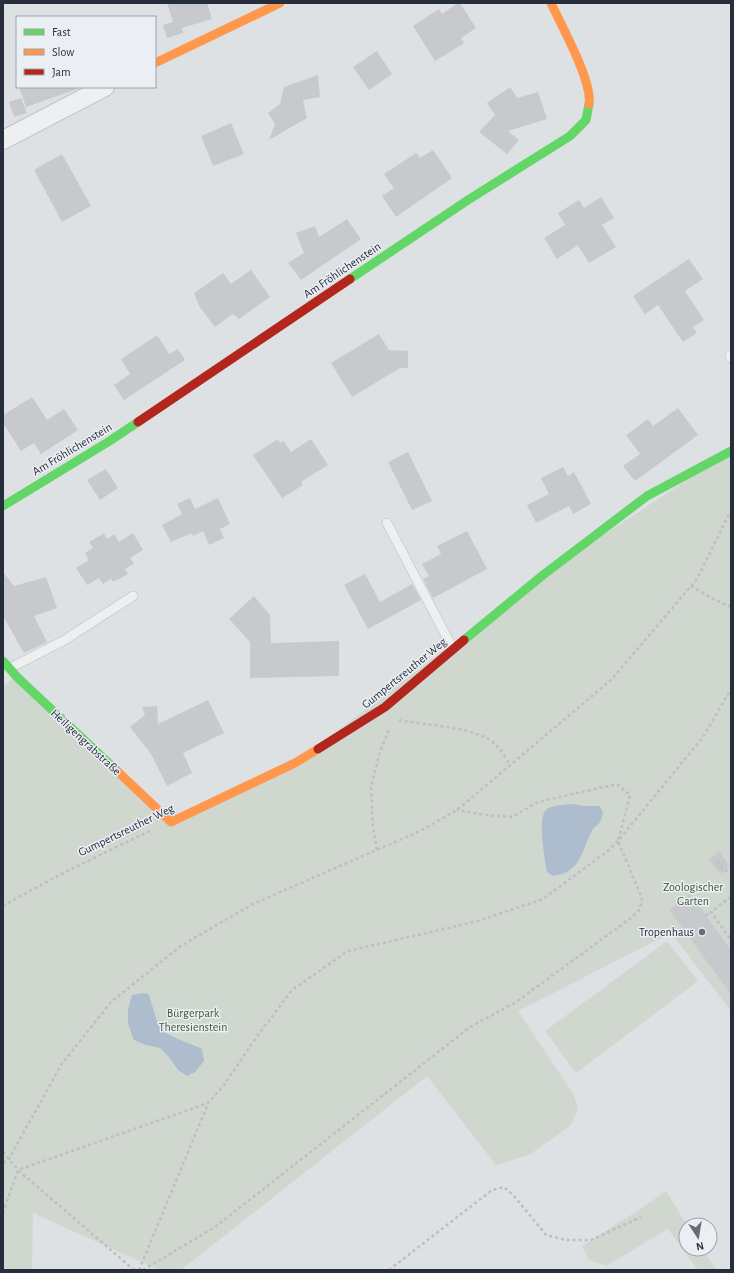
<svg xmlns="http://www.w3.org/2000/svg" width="734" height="1273" font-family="'Alegreya Sans',sans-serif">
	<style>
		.green { fill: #cfd7cf }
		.water { fill: #adbdce }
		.building { fill: #c7c9cc }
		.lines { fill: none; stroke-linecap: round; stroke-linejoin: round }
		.lane-casing { stroke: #bcbfc2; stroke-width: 10 }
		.street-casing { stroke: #bcbfc2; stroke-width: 20 }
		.path { stroke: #bdbfc4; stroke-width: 2.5; stroke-dasharray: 3 3; stroke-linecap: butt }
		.lane { stroke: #eeeff0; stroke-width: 9 }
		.street { stroke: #eeeff0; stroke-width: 18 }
		.fast { stroke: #63d668; stroke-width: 9 }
		.slow { stroke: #ff974d; stroke-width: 9 }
		.jam { stroke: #b3261e; stroke-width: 9 }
		.poi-dot { fill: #676d76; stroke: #ebeff4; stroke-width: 1.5 }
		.labels { text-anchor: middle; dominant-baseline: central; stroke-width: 3; stroke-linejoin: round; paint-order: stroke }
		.street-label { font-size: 12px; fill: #272e3b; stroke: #ebeff4 }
		.park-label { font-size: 12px; fill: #3b5735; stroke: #ebeff4 }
		.poi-label { font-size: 12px; fill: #272e3b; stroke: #ebeff4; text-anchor: end }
	</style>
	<rect width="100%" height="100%" fill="#dee1e4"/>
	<!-- green -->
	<path class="green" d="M 731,451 L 731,1011 L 671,933 L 518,1011 L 574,1095 L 578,1110 L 570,1126 L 529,1155 L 496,1165 L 427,1076 L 181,1270 L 159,1270 L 33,1213 L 32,1270 L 3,1270 L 3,686 L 17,677 L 171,822 L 295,763 L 543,575 Z
		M 667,941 L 698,981 L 576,1073 L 545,1031 Z
		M 666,1191 L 687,1225 L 686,1225 L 686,1249 L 703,1249 L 716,1270 L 698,1270 L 668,1229 L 606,1266 L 589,1260 L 582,1246 L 642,1208 Z"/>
	<!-- water -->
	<path class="water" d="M 573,804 L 584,806 L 600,806 L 603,813 C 602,816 601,820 600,822 C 598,825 595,826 593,829 C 581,849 583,872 553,876 L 547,872 C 545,860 537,819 546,810 C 552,804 566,805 573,804 Z
		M 143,993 L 148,994 C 152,1001 156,1022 159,1026 C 167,1037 190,1043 202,1049 L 204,1061 L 195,1072 L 187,1076 L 178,1070 L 169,1057 L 160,1048 L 146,1045 L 134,1040 C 126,1021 126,1015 132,995 Z"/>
	<!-- building -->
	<path class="building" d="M 167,3 L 207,3 L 212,19 L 182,28 L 183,33 L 167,38 L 163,25 L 173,22 Z
		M 458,3 L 460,3 L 476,28 L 461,38 L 464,43 L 435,61 L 413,26 L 439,9 L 442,14 Z
		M 377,51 L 392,74 L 369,90 L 353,67 Z
		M 318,75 L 320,97 L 303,100 L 307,118 L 269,140 L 275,124 L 268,113 L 280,104 L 284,87 Z
		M 19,87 L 77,87 L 77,89 L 26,107 Z
		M 510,87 L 517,98 L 538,92 L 547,119 L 508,131 L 519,140 L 507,154 L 479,132 L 495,115 L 487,103 Z
		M 21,98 L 27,113 L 14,117 L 9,102 Z
		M 231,123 L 244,154 L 213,166 L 201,136 Z
		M 433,150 L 452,178 L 396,217 L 382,196 L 394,188 L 384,174 L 416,153 L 420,158 Z
		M 62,154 L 91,206 L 62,222 L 34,170 Z
		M 601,197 L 614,218 L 602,225 L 616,247 L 589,263 L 578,245 L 557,259 L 544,238 L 565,225 L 558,213 L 579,200 L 584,208 Z
		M 347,219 L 361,239 L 301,280 L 288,263 L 304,253 L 296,233 L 315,226 L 319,237 Z
		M 689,259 L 703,279 L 685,291 L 704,320 L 693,327 L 697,333 L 683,342 L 658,305 L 645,314 L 633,296 Z
		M 251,270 L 270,297 L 239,319 L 233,314 L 215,327 L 199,306 L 194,293 L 223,273 L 231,284 Z
		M 379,334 L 389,350 L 408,351 L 408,368 L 400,368 L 352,397 L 331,363 Z
		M 157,335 L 169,354 L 178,349 L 185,360 L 124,400 L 114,385 L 130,374 L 121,359 Z
		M 32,397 L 47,420 L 64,409 L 78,430 L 41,454 L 34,443 L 21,451 L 3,423 L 3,415 Z
		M 678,408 L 698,435 L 635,481 L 623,466 L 640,454 L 626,435 L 648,419 L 653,426 Z
		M 278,439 L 280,443 L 284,441 L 291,452 L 311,439 L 328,465 L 301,482 L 303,485 L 282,498 L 253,455 Z
		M 408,452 L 432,501 L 412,510 L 388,462 Z
		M 563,467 L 568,476 L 574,472 L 591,504 L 573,514 L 569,506 L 536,523 L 527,505 L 549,494 L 541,478 Z
		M 106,469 L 118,488 L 100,500 L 87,480 Z
		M 190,498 L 195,509 L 218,498 L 230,524 L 220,529 L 224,538 L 209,545 L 203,531 L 193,536 L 192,533 L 171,542 L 162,525 L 182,514 L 177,504 Z
		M 467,531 L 487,569 L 433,598 L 423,579 L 429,576 L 422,564 L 441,554 L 437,546 Z
		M 104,533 L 107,539 L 114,534 L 119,542 L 133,533 L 143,550 L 130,558 L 134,564 L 125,569 L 128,574 L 113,582 L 111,579 L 103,584 L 99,578 L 87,585 L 76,568 L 89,560 L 85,553 L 93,548 L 89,542 Z
		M 3,572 L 14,586 L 46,577 L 57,608 L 34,616 L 47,642 L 24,653 L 3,616 Z
		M 365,574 L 380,602 L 412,584 L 421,600 L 368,629 L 344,585 Z
		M 254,596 L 270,615 L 271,643 L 339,641 L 339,676 L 250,678 L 250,642 L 229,619 Z
		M 208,700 L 224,733 L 183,753 L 192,773 L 167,786 L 151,754 L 130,727 L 145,715 L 142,707 L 153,706 L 154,707 L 157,705 L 158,724 Z
		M 719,851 L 730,867 L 720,874 L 709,859 Z
		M 690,894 L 731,950 L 731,994 L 669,910 Z"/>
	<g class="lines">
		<defs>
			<path id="lane" d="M 730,355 L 731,358
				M 387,523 L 453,649
				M 10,668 L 63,641 L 133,596"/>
			<path id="street" d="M 3,140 L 105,87"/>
		</defs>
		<!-- lane casing -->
		<use href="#lane" class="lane-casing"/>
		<!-- street casing -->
		<use href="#street" class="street-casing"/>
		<!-- path -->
		<path class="path" d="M 691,586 L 715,600 L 731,607
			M 399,720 C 426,726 479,726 497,746 C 502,751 506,759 510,764
			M 377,850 L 373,826 L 371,787 L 380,752 L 390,727
			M 717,861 L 722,868 L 731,874
			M 731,897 L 711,912 L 731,940
			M 3,906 C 51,878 102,854 152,830
			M 706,915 L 711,912
			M 3,1152 L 18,1170 L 134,1270
			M 3,1163 L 9,1159 L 61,1065 L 111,1002 L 182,945 L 253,904 L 420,831 L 457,810 L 611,680 L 697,579 L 731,510
			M 3,1213 L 18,1170 L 208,1103 L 224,1085 L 253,1042 L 292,990 L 348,951 L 478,921 L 543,899 L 609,850 L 618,841 L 703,737 L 731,689
			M 139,1270 L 208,1104
			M 143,1270 L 215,1227 L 470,1027 L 516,1002 L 631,918 L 640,909 L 642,898 L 618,841 L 630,795 L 617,784 L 538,802 L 512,817 L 485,815 L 457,810
			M 389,1270 L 492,1190 L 504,1187 L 514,1196 L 546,1235 L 566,1240 L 591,1240 L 641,1217"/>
		<!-- lane -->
		<use href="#lane" class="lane"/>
		<!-- street -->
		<use href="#street" class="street"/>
		<!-- fast -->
		<path class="fast" d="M 350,279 L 468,200 L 570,136 L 586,120 L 589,104
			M 3,506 L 108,442 L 138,422
			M 464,640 L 543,575 L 647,496 L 731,451
			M 3,661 L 17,677 L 116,770"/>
		<!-- slow -->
		<path class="slow" d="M 551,3 C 561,25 593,82 589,104
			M 155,63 L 280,3
			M 116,770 L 171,822 L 295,763 L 318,749"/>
		<!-- jam -->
		<path class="jam" d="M 138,422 L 350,279
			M 318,749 L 385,707 L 464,640"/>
	</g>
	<!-- markers -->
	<circle class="poi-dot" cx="702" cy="932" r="4"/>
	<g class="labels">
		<!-- street labels -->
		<g class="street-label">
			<text transform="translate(342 270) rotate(-34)">Am Fröhlichenstein</text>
			<text transform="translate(72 449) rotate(-31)">Am Fröhlichenstein</text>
			<text transform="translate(404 673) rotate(-39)">Gumpertsreuther Weg</text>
			<text transform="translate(86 742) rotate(43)">Heiligengrabstraße</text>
			<text transform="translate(126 830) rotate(-26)">Gumpertsreuther Weg</text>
		</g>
		<!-- park labels -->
		<g class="park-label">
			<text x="693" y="887">Zoologischer<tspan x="693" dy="14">Garten</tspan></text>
			<text x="193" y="1013">Bürgerpark<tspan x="193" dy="14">Theresienstein</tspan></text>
		</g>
		<!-- poi labels -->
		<g class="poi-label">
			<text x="694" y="932">Tropenhaus</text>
		</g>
	</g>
	<!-- border -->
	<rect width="734" height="1273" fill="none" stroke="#272e3b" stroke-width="8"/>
	<!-- legend -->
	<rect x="16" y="16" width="140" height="72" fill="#ebeff4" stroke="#9da2aa"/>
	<rect x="24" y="29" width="20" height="6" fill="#63d668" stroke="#9da2aa"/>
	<text x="52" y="36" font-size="12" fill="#272e3b">Fast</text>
	<rect x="24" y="49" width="20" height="6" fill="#ff974d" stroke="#9da2aa"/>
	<text x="52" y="56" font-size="12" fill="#272e3b">Slow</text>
	<rect x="24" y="69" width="20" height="6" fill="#b3261e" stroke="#9da2aa"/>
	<text x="52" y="76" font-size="12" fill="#272e3b">Jam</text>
	<!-- north arrow -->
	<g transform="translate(698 1237) rotate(168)"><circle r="19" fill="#ebeff4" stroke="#9da2aa"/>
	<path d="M0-3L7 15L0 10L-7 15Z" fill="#676d76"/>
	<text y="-6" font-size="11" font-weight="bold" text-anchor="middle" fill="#272e3b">N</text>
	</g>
</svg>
